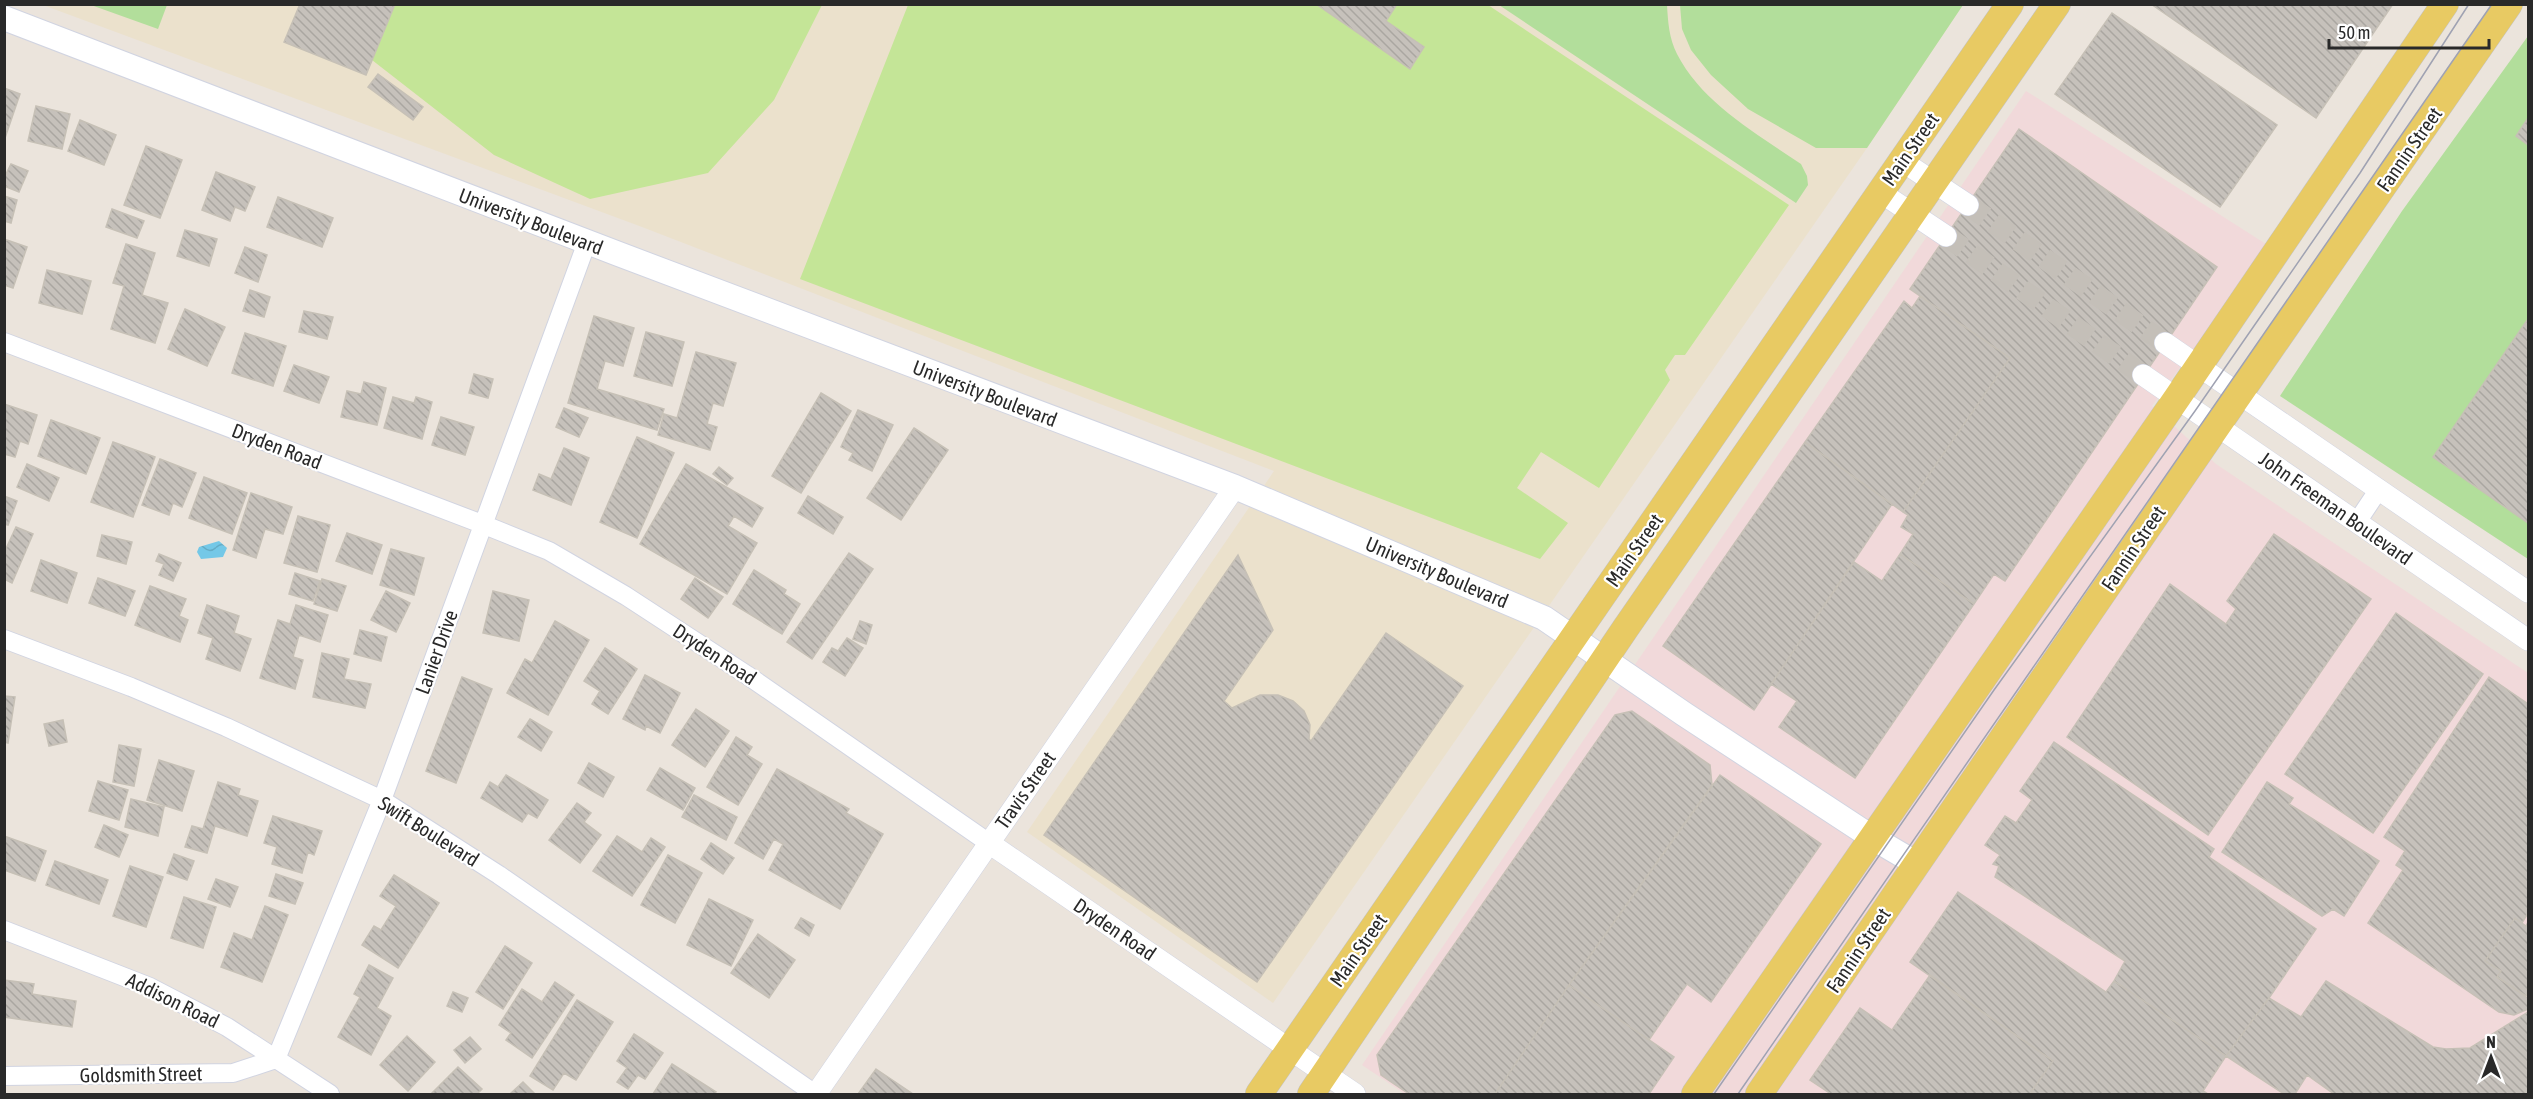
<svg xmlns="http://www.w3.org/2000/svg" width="2533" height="1099" font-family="'Asap Condensed',sans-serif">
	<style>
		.education { fill: #ebe1cc }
		.medical { fill: #f1d9da }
		.green { fill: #b2de9b }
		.pitch { fill: #c4e597 }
		.water { fill: url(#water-waves) }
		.building { fill: url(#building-back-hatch); stroke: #c6c0b6; stroke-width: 1.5 }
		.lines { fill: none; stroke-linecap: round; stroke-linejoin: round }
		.tertiary-tunnel { stroke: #c4bfb8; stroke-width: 21; stroke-dasharray: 21 10; stroke-linecap: butt }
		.minor-casing { stroke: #d1d4e1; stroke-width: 20 }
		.tertiary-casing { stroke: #d1d4e1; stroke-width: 22 }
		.secondary-casing { stroke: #d1d4e1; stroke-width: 26 }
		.primary-casing { stroke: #c3c3c3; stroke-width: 28 }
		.minor { stroke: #fff; stroke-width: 18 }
		.tertiary { stroke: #fff; stroke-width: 21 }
		.secondary { stroke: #fff; stroke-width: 24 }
		.primary { stroke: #e8ca63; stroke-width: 27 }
		.tram { stroke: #9fa2b2; stroke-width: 1.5 }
		.labels { text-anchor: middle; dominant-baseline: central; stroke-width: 4.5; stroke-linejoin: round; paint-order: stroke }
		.street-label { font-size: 20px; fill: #292929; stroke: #fff }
	</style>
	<defs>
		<pattern id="water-waves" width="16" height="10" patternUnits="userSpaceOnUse" patternTransform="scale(1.5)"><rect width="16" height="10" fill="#74c8e7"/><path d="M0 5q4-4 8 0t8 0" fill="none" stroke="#64acc6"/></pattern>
		<pattern id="building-back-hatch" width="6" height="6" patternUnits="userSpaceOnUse" patternTransform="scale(1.5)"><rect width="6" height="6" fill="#c6c1bb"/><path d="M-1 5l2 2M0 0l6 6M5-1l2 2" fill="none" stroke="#aaa6a1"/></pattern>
	</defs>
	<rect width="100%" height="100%" fill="#ebe4dc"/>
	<!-- education -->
	<path class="education" d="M 43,5 L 1963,5 L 1867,148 L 1273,1003 L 1027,832 L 1274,471 L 642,227 Z"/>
	<!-- medical -->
	<path class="medical" d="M 2026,91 L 2269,246 L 2152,406 L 2216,464 L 2528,673 L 2528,1094 L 1405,1094 L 1362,1065 Z"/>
	<!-- green -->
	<path class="green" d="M 91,5 L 167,4 L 167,5 L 158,29 Z
		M 1499,5 L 1667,5 C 1668,22 1669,38 1677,54 C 1702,103 1757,134 1801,164 L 1807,176 L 1808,185 L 1796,203 Z
		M 1680,5 L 1680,4 L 1963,5 L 1867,148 L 1816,148 L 1748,109 L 1711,75 L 1691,50 L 1682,29 Z
		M 2528,36 L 2528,559 L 2280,396 L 2402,211 Z"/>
	<!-- pitch -->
	<path class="pitch" d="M 395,5 L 395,4 L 822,5 L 774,100 L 708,173 L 590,199 L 494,155 L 372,60 Z
		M 908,5 L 1488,5 L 1789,205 L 1685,355 L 1675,355 L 1665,370 L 1670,380 L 1599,488 L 1541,452 L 1517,488 L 1568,523 L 1540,559 L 800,279 Z"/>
	<!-- water -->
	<path class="water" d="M 219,541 L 227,548 L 223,557 L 201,559 L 197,552 L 199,547 Z"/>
	<!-- building -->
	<path class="building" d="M 300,4 L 395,4 L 366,75 L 284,42 Z
		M 1316,4 L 1397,4 L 1386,21 L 1424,47 L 1410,69 Z
		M 2151,4 L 2393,4 L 2316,118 Z
		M 2112,13 L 2277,125 L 2220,207 L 2055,94 Z
		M 378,74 L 423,107 L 413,120 L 368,87 Z
		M 4,88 L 20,94 L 4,141 Z
		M 36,106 L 70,114 L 62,149 L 28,141 Z
		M 2528,118 L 2528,145 L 2516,136 Z
		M 80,120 L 116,135 L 104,165 L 68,151 Z
		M 2019,129 L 2217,267 L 2005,581 L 1994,574 L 1974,604 L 1900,554 L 1913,534 L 1901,527 L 1908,515 L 1903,512 L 2010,358 L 1910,289 Z
		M 146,146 L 182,160 L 160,218 L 124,205 Z
		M 11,164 L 28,171 L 19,192 L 4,186 L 4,178 Z
		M 216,172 L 255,187 L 245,211 L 235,207 L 230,221 L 202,210 Z
		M 4,196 L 17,200 L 11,223 L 4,221 Z
		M 278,197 L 333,218 L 322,247 L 267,227 Z
		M 112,209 L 144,221 L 137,238 L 106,227 Z
		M 185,230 L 217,239 L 209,266 L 177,256 Z
		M 4,239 L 27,247 L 13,288 L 4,285 Z
		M 126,244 L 155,253 L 142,295 L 168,303 L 155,343 L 111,329 L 124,286 L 113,283 Z
		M 245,247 L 267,255 L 258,282 L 235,273 Z
		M 47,270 L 91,281 L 82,314 L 39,303 Z
		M 250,290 L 270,297 L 264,317 L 243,311 Z
		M 1920,296 L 2010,358 L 1903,512 L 1805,442 L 1904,301 L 1912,308 Z
		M 185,309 L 225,327 L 207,366 L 168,349 Z
		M 304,311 L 333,317 L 327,339 L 299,332 Z
		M 594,316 L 634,328 L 623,366 L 605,361 L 597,389 L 664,409 L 657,430 L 568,403 Z
		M 2528,319 L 2528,523 L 2433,457 Z
		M 646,332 L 684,342 L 672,386 L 634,376 Z
		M 245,333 L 286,346 L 273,386 L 232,373 Z
		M 696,352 L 736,363 L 723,406 L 713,403 L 707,424 L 717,427 L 710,450 L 658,435 L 664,414 L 677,418 Z
		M 294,365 L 329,377 L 319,403 L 284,391 Z
		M 474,374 L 493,379 L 488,398 L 469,393 Z
		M 364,382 L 386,388 L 377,425 L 341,417 L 347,391 L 361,394 Z
		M 821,393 L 851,411 L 801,493 L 772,476 Z
		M 393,397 L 414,403 L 416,397 L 432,402 L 422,439 L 384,428 Z
		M 4,404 L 37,415 L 28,444 L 20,441 L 15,457 L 4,454 Z
		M 564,408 L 588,418 L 579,437 L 556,427 Z
		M 858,410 L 893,425 L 872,471 L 849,460 L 853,453 L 841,447 Z
		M 441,417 L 474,427 L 465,455 L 432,445 Z
		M 51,420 L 100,438 L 86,474 L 38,456 Z
		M 914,428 L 948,450 L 901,520 L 867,498 Z
		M 637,437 L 674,453 L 637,538 L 600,522 Z
		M 113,442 L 155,457 L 133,517 L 91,502 Z
		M 1805,442 L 1892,504 L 1754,710 L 1663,646 Z
		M 564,448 L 589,458 L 571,505 L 533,490 L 539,474 L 551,479 Z
		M 160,459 L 196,473 L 182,507 L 173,503 L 169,515 L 142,505 Z
		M 27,464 L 59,478 L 49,501 L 17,487 Z
		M 686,464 L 763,508 L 752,527 L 734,516 L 728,526 L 757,543 L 727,594 L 640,544 Z
		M 719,467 L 733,478 L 727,485 L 713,474 Z
		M 204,477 L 247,493 L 232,534 L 189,518 Z
		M 251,493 L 292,507 L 283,534 L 265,529 L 256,558 L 233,550 Z
		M 4,496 L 17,501 L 8,525 L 4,524 Z
		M 808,496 L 843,517 L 833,534 L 798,513 Z
		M 298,516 L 330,525 L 317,572 L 284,563 Z
		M 16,527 L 33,534 L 12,583 L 4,579 L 4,553 Z
		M 347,533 L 382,545 L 372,574 L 336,561 Z
		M 2274,534 L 2371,599 L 2208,835 L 2067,737 L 2170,584 L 2226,624 L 2236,609 L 2227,601 Z
		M 102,535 L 132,542 L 126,564 L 97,556 Z
		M 391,549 L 424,558 L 414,595 L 380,585 Z
		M 849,553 L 873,569 L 812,659 L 787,642 Z
		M 159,554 L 181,563 L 173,581 L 159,575 L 164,564 L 156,561 Z
		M 1900,554 L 1974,604 L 1855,778 L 1779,727 L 1797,701 L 1771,684 L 1854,562 L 1882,581 Z
		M 1238,555 L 1273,630 L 1224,701 L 1232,708 L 1260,695 L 1278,695 L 1293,701 L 1304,711 L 1310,725 L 1309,739 L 1311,741 L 1386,633 L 1463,686 L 1257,982 L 1044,835 Z
		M 41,560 L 77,573 L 67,603 L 31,591 Z
		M 754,570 L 786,590 L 784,594 L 800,604 L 782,634 L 733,604 Z
		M 295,573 L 320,581 L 313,601 L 289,594 Z
		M 98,578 L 135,591 L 125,616 L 89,603 Z
		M 695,578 L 723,597 L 708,618 L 681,599 Z
		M 322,579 L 346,586 L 337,611 L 314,604 Z
		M 150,586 L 186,599 L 179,616 L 188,620 L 180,642 L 135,625 Z
		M 386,591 L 410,603 L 396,632 L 371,620 Z
		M 493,591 L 529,600 L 519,641 L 483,633 Z
		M 207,605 L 239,616 L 234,633 L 251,639 L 240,671 L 206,659 L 213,638 L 198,633 Z
		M 296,605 L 328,615 L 320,642 L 299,635 L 293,657 L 303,660 L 295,689 L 260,678 L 278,620 L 290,624 Z
		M 2396,613 L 2483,674 L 2373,833 L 2285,774 Z
		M 555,621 L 589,640 L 548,715 L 507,693 L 525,659 L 532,663 Z
		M 860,621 L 872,625 L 866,644 L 853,639 Z
		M 360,630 L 387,637 L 381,661 L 354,654 Z
		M 847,638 L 863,648 L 845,676 L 823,662 L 832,648 L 838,651 Z
		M 605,648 L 637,669 L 608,714 L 592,704 L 600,691 L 584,681 Z
		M 322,653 L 349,659 L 344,679 L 371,684 L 365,708 L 313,697 Z
		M 645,675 L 680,693 L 660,733 L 646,726 L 645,730 L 623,719 Z
		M 462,677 L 492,689 L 456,783 L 426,771 Z
		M 2489,677 L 2528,704 L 2528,913 L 2522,923 L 2515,918 L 2485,961 L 2501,971 L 2497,977 L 2528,998 L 2528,1009 L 2514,1015 L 2499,1012 L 2368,923 L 2403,870 L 2396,865 L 2405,851 L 2384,837 Z
		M 4,696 L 15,697 L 8,743 L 4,742 Z
		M 696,709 L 729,731 L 705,767 L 672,745 Z
		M 1632,711 L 1710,765 L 1712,785 L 1569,985 L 1495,1094 L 1409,1094 L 1381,1075 L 1377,1055 L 1615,715 Z
		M 530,719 L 552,732 L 541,751 L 518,737 Z
		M 63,720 L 67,742 L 49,746 L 44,724 Z
		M 736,737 L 752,747 L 747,755 L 762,764 L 738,805 L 707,787 Z
		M 2054,742 L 2214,849 L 2209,857 L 2316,929 L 2269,998 L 2226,1056 L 2114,981 L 2125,961 L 1995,877 L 1999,866 L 1993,864 L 2000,855 L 1985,845 L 2005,816 L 2016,823 L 2032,800 L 2020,791 Z
		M 119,745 L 141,749 L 134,786 L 113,782 Z
		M 159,760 L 194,771 L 182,811 L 147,800 Z
		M 589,763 L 614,777 L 603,797 L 578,783 Z
		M 660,768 L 695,788 L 683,810 L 647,790 Z
		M 777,769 L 849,809 L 846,813 L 883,834 L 840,909 L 769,870 L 783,844 L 774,839 L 763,859 L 735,843 Z
		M 506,775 L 548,800 L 537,818 L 528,813 L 522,822 L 481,798 L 490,782 L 498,787 Z
		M 1720,775 L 1821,844 L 1711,1002 L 1687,984 L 1649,1040 L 1569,985 Z
		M 98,781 L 128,790 L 119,820 L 89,811 Z
		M 218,782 L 240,789 L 238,795 L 258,801 L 247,836 L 215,826 L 207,853 L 185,847 L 192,826 L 203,829 Z
		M 2267,782 L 2293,798 L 2289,804 L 2379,861 L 2344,916 L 2333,909 L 2322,916 L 2222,852 Z
		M 694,795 L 737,817 L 726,840 L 682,817 Z
		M 131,799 L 164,807 L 158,836 L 125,827 Z
		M 577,803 L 591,813 L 584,822 L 601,835 L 580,863 L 549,840 Z
		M 273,816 L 322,831 L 314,855 L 308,852 L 302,873 L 272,864 L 277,847 L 264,843 Z
		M 104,825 L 128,835 L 119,857 L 95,847 Z
		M 4,836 L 46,851 L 35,881 L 4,870 Z
		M 617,836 L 642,852 L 651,838 L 665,847 L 632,896 L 593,871 Z
		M 711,843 L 734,858 L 723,874 L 701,859 Z
		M 174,854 L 194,861 L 187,880 L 167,873 Z
		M 668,855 L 702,873 L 675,923 L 641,905 Z
		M 55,861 L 108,880 L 99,904 L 46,885 Z
		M 130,866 L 163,877 L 146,927 L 113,916 Z
		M 276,874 L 303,883 L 295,904 L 269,896 Z
		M 394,875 L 439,903 L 398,968 L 362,945 L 374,926 L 381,930 L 396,906 L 380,896 Z
		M 216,879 L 238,887 L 230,907 L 208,899 Z
		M 1958,892 L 2106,992 L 2114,981 L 2226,1056 L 2203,1091 L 2208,1094 L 2035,1094 L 2031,1092 L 2053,1061 L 1910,962 Z
		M 184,897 L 216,907 L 203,948 L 171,938 Z
		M 709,899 L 753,920 L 731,966 L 687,945 Z
		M 265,906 L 288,915 L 262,982 L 221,967 L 234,933 L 252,940 Z
		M 801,918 L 814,925 L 809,936 L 795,928 Z
		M 2515,918 L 2526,926 L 2528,922 L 2528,991 L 2526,996 L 2497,977 L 2501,971 L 2485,961 Z
		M 758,934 L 795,960 L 769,998 L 731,973 Z
		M 505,946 L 532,963 L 503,1009 L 476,992 Z
		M 369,965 L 393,978 L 377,1008 L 391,1016 L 371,1055 L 338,1037 L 360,997 L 354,994 Z
		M 1930,975 L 2053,1061 L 2031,1092 L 2035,1094 L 1831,1094 L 1810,1080 L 1860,1008 L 1892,1030 Z
		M 4,980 L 34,984 L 32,994 L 76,1001 L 72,1027 L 4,1017 Z
		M 2326,981 L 2433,1047 L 2446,1049 L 2470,1048 L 2528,1012 L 2528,1094 L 2334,1094 L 2307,1075 L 2295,1094 L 2284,1094 L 2226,1056 L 2269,998 L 2301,1017 Z
		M 555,982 L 574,995 L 532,1058 L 506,1040 L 511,1033 L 499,1025 L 522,989 L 542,1002 Z
		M 1569,985 L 1674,1057 L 1649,1094 L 1495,1094 Z
		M 453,992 L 468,998 L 462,1012 L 447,1006 Z
		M 577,1000 L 613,1022 L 576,1080 L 564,1073 L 553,1090 L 530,1076 Z
		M 634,1034 L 663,1053 L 645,1079 L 638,1075 L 628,1089 L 617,1082 L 627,1068 L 617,1061 Z
		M 407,1036 L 435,1062 L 408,1091 L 380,1065 Z
		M 470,1037 L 481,1049 L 465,1063 L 454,1050 Z
		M 672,1064 L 716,1092 L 714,1094 L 653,1094 Z
		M 458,1067 L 482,1089 L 477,1094 L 431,1094 Z
		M 876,1069 L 913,1094 L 858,1094 Z
		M 523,1082 L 535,1094 L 510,1094 Z"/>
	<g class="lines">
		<!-- tertiary-tunnel -->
		<path class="tertiary-tunnel" d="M 1968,205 L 2165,343
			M 1946,236 L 2143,375"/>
		<defs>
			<path id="minor" d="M 4,342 L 482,524 L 549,551 L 626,596 L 747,675 L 989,843
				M 2357,522 L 2379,489
				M 4,639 L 131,687 L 226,727 L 382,800 L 499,875 L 815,1094
				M 4,930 L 150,987 L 227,1027 L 330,1094
				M 4,1076 L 233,1073 L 276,1059 L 382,800 L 587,242"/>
			<path id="tertiary" d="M 1902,161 L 1968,205
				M 1880,192 L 1946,236
				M 2165,343 L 2528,592
				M 2143,375 L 2528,640
				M 989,843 L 1355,1094
				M 816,1094 L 1235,487"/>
			<path id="secondary" d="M 4,18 L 616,253 L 1235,487 L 1544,618 L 1684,714 L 1873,838 L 1917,864"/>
			<path id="primary" d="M 1259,1094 L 2010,4
				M 1311,1094 L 1625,629 L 2057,4
				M 1695,1094 L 2177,398 L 2445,4
				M 1759,1094 L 2217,426 L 2509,4"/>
		</defs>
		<!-- minor casing -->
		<use href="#minor" class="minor-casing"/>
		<!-- tertiary casing -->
		<use href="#tertiary" class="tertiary-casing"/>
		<!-- secondary casing -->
		<use href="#secondary" class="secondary-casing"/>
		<!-- primary casing -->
		<use href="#primary" class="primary-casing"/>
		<!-- minor -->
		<use href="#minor" class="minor"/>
		<!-- tertiary -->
		<use href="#tertiary" class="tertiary"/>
		<!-- secondary -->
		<use href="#secondary" class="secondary"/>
		<!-- primary -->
		<use href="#primary" class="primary"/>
		<!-- tram -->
		<path class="tram" d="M 1714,1094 L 1994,690 L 2195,411 L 2360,173 L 2469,4
			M 1738,1094 L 2492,4"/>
	</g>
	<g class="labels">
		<!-- street labels -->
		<g class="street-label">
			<text transform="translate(1910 149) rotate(-55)">Main Street</text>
			<text transform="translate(2409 149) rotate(-55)">Fannin Street</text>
			<text transform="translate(531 221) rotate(21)">University Boulevard</text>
			<text transform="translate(985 393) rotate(21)">University Boulevard</text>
			<text transform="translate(277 446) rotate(21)">Dryden Road</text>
			<text transform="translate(2336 508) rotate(35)">John Freeman Boulevard</text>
			<text transform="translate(2133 548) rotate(-56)">Fannin Street</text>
			<text transform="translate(1634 550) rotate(-55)">Main Street</text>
			<text transform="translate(1437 572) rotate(23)">University Boulevard</text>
			<text transform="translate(436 652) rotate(-70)">Lanier Drive</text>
			<text transform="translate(715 654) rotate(33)">Dryden Road</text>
			<text transform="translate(1025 790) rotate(-55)">Travis Street</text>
			<text transform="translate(429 831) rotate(32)">Swift Boulevard</text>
			<text transform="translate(1115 929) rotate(34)">Dryden Road</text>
			<text transform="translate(1358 950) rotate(-55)">Main Street</text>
			<text transform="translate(1858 950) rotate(-56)">Fannin Street</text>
			<text transform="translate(173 1000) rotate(26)">Addison Road</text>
			<text transform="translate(141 1074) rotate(-1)">Goldsmith Street</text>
		</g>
	</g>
	<!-- border -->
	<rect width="2533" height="1099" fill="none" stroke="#292929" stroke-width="12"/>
	<!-- north arrow -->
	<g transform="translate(2491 1057)" stroke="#ffffff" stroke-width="4.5" paint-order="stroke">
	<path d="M0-4.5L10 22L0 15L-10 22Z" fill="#292929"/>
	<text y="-9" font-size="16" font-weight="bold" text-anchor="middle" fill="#292929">N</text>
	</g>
	<!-- scale -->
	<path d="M2329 39v9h160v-9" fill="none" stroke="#292929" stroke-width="3"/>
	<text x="2338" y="39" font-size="18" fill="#292929" stroke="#ffffff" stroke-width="4.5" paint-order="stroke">50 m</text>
</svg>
